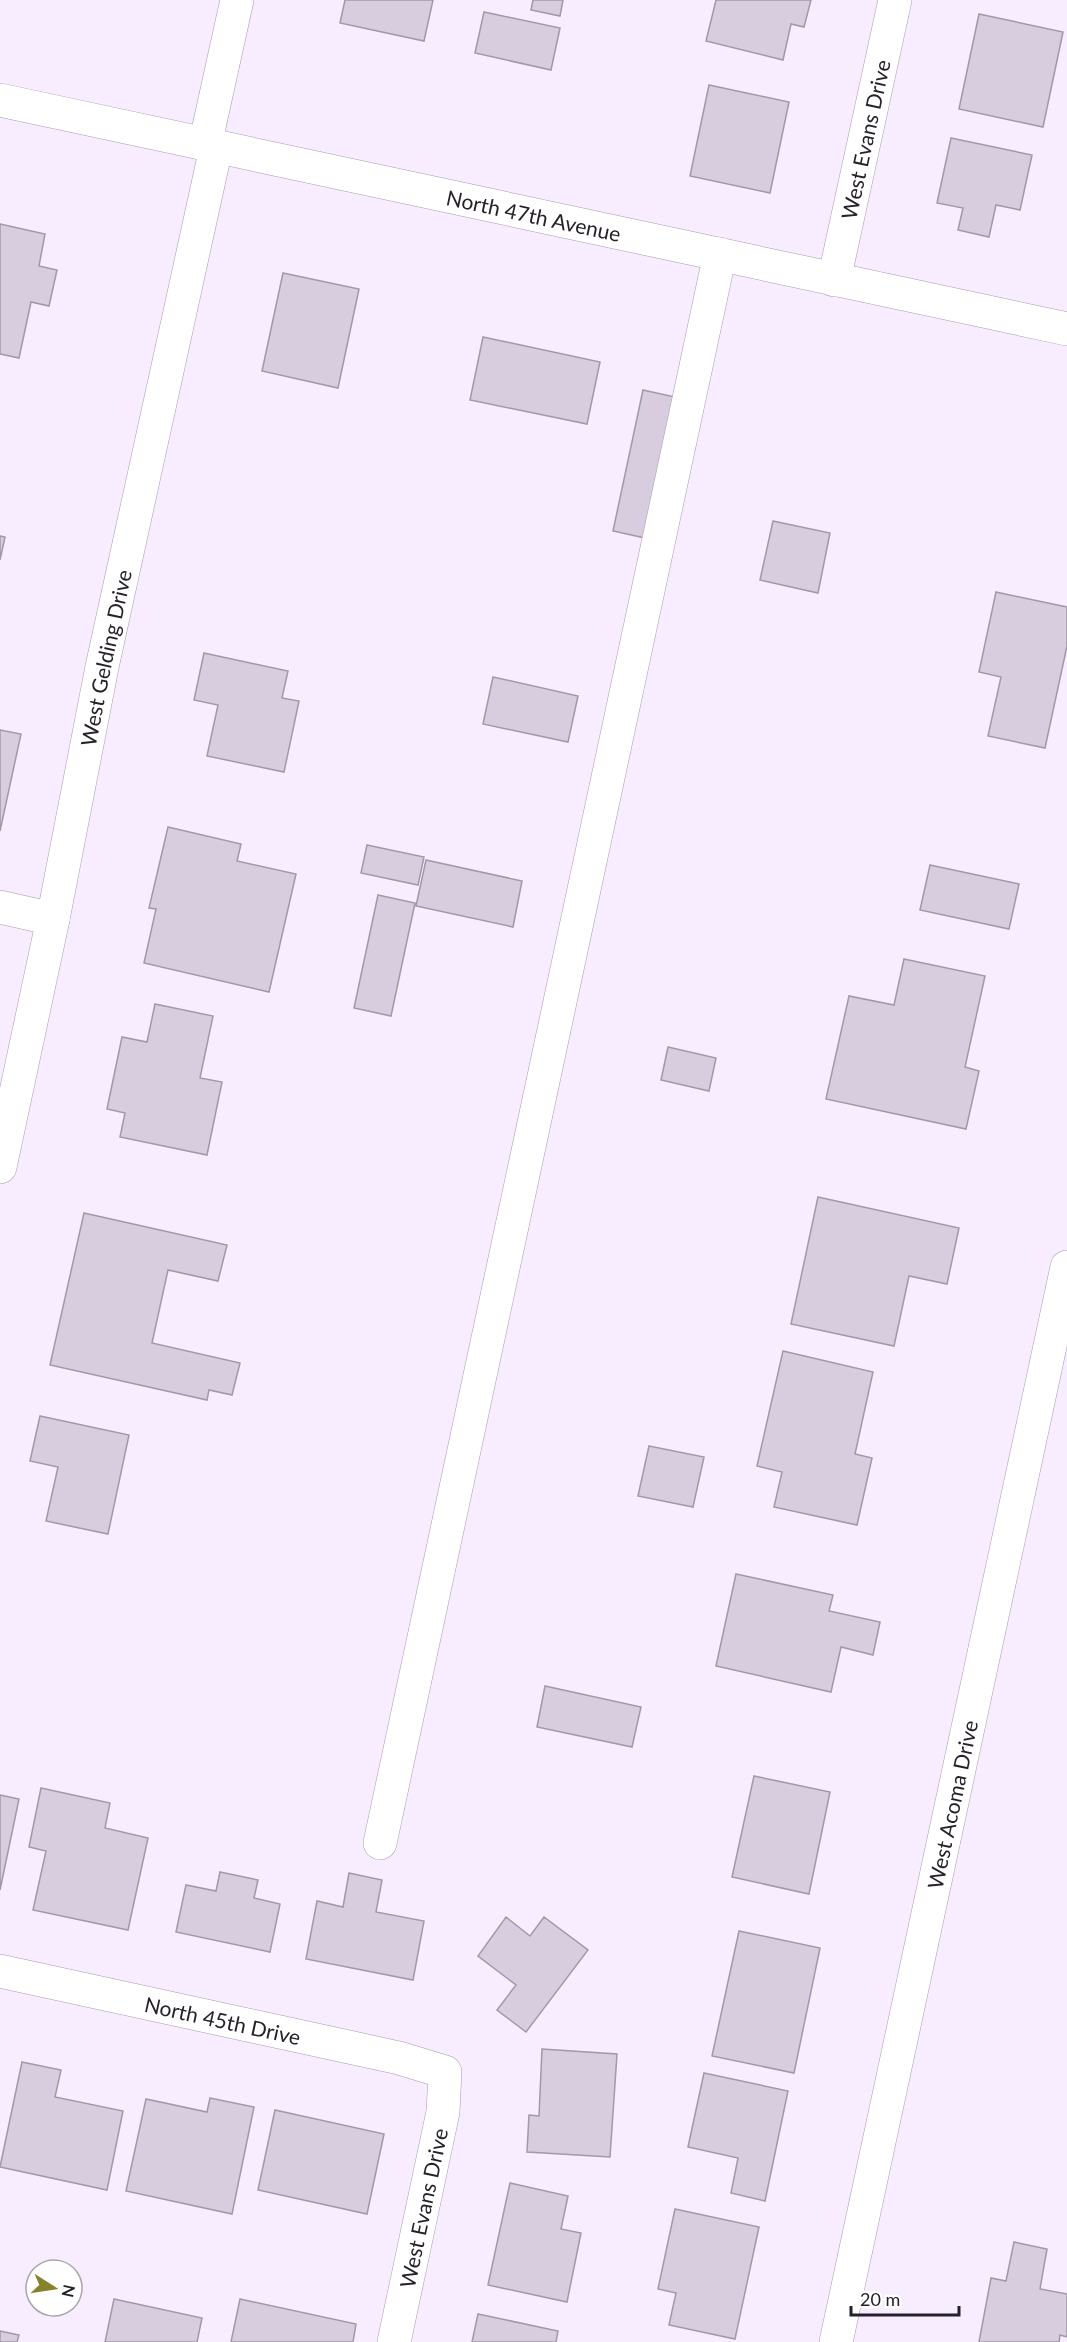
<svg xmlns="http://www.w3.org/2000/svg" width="1067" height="2342" font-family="Lato,sans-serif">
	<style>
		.building { fill: #d8ccdf; stroke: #a397a9; stroke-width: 1.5 }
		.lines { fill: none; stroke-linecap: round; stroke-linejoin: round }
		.minor-casing { stroke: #a79bad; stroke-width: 34 }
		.minor { stroke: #fff; stroke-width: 33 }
		.labels { text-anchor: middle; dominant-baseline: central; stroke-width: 4.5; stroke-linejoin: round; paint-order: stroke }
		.street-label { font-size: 21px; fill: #262128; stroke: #fff }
	</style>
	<rect width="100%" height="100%" fill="#f8ecff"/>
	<!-- building -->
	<path class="building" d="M 345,0 L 433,0 L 424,41 L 340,23 Z
		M 533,0 L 563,0 L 560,16 L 531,10 Z
		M 716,0 L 811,0 L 804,27 L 791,24 L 783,60 L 706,41 Z
		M 484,12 L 560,28 L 551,70 L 475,53 Z
		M 979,14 L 1063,32 L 1043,127 L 959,109 Z
		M 709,85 L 789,102 L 770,193 L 690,176 Z
		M 951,138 L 1032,155 L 1020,210 L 996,205 L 989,237 L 958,230 L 963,208 L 937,203 Z
		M 0,224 L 45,234 L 39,266 L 57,270 L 49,306 L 31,302 L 19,358 L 0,354 Z
		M 283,273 L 359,289 L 338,388 L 262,371 Z
		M 483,337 L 600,362 L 587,424 L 470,400 Z
		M 643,390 L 675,397 L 645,538 L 613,531 Z
		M 773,521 L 830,533 L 818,593 L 760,580 Z
		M 0,536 L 5,537 L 0,560 Z
		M 996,592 L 1067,607 L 1067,646 L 1045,748 L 988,736 L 1001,677 L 979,672 Z
		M 204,653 L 288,671 L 282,698 L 299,701 L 284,772 L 207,756 L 218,705 L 194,700 Z
		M 493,677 L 578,696 L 568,742 L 483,724 Z
		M 0,730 L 21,734 L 0,831 Z
		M 168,827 L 241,844 L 237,861 L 296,874 L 269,992 L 144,963 L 156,909 L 149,908 Z
		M 367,845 L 424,857 L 418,885 L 361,873 Z
		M 426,860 L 522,881 L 513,927 L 416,906 Z
		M 930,865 L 1019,884 L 1009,929 L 920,910 Z
		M 378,895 L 415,903 L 391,1016 L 354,1008 Z
		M 904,959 L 985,976 L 965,1067 L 979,1071 L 966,1129 L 826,1099 L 849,996 L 894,1005 Z
		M 155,1004 L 213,1016 L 200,1078 L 222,1082 L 207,1155 L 120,1137 L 125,1113 L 107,1109 L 122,1037 L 147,1042 Z
		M 668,1047 L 716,1058 L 709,1091 L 661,1080 Z
		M 818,1197 L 959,1228 L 947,1284 L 909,1276 L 894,1346 L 791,1324 Z
		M 84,1213 L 227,1245 L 218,1281 L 168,1270 L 152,1343 L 240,1363 L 232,1395 L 209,1390 L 207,1400 L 50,1365 Z
		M 783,1351 L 873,1372 L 855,1454 L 872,1458 L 857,1525 L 774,1507 L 782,1472 L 757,1466 Z
		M 40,1416 L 129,1435 L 108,1534 L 46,1521 L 58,1467 L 30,1461 Z
		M 649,1446 L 704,1457 L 693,1507 L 638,1496 Z
		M 736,1574 L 833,1595 L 829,1611 L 880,1622 L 873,1655 L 841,1647 L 831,1692 L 716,1666 Z
		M 545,1686 L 641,1707 L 632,1747 L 537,1727 Z
		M 754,1776 L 830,1792 L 809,1894 L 732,1877 Z
		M 41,1788 L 110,1803 L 105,1828 L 148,1838 L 128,1930 L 33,1910 L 46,1851 L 29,1847 Z
		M 0,1795 L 19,1799 L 0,1890 Z
		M 220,1872 L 258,1880 L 254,1898 L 280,1904 L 270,1952 L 176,1932 L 186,1885 L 216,1891 Z
		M 349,1873 L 382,1880 L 376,1912 L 424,1921 L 413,1980 L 306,1959 L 317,1901 L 343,1907 Z
		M 506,1917 L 530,1936 L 544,1917 L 588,1950 L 526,2032 L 497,2010 L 516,1985 L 478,1956 Z
		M 739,1931 L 820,1948 L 794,2073 L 712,2056 Z
		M 542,2049 L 617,2054 L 610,2157 L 527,2152 L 529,2115 L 539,2116 Z
		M 22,2062 L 61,2070 L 55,2097 L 123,2111 L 107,2190 L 0,2167 Z
		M 704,2073 L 788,2091 L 765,2201 L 731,2193 L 738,2158 L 688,2147 Z
		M 210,2098 L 254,2107 L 232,2214 L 126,2191 L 146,2099 L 207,2112 Z
		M 275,2110 L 384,2134 L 367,2214 L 258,2190 Z
		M 510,2183 L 568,2196 L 561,2229 L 581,2233 L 567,2302 L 488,2285 Z
		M 675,2209 L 759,2227 L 735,2339 L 669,2325 L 676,2293 L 658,2289 Z
		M 1014,2242 L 1047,2249 L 1040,2289 L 1067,2294 L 1067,2337 L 1060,2335 L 1059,2342 L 979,2342 L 991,2278 L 1006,2281 Z
		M 114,2299 L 202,2318 L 197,2342 L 105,2342 Z
		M 240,2299 L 356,2324 L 353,2342 L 231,2342 Z
		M 478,2314 L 558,2331 L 556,2342 L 472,2342 Z
		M 0,2331 L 19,2335 L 17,2342 L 0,2342 Z"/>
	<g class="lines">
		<defs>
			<g id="minor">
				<path id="s1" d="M 0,100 L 1067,329"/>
				<path d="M 205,145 L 237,0"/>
				<path id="s2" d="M 834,280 L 895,0"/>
				<path d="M 0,907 L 53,919"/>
				<path id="s3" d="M 0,1167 L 53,919 L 102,667 L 216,148"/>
				<path d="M 380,1843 L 720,254"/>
				<path id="s4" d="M 0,1971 L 399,2058 L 445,2072 L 443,2112 L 394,2342"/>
				<path id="s5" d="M 836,2342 L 1067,1267"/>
			</g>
		</defs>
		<!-- minor casing -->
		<use href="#minor" class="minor-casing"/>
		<!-- minor -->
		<use href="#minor" class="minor"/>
	</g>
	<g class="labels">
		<!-- street labels -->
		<g class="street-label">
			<text stroke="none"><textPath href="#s2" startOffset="144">West Evans Drive</textPath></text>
			<text stroke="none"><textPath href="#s1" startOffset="546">North 47th Avenue</textPath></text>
			<text stroke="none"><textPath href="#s3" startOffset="520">West Gelding Drive</textPath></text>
			<text stroke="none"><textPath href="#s5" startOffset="550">West Acoma Drive</textPath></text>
			<text stroke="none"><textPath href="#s4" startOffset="228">North 45th Drive</textPath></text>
			<text transform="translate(423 2208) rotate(-78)">West Evans Drive</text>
		</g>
	</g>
	<!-- north arrow -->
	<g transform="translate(54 2288) rotate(102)"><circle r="28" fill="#ffffff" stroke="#a8a6a9" stroke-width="1.5"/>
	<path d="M0-4.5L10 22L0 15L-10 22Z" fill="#86822a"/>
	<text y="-9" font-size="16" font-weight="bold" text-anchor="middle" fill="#262128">N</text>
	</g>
	<!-- scale -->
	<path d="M851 2306v9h108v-9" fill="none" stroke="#262128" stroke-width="3"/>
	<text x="860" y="2306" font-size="18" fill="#262128" stroke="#ffffff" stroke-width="4.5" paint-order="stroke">20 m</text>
</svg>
